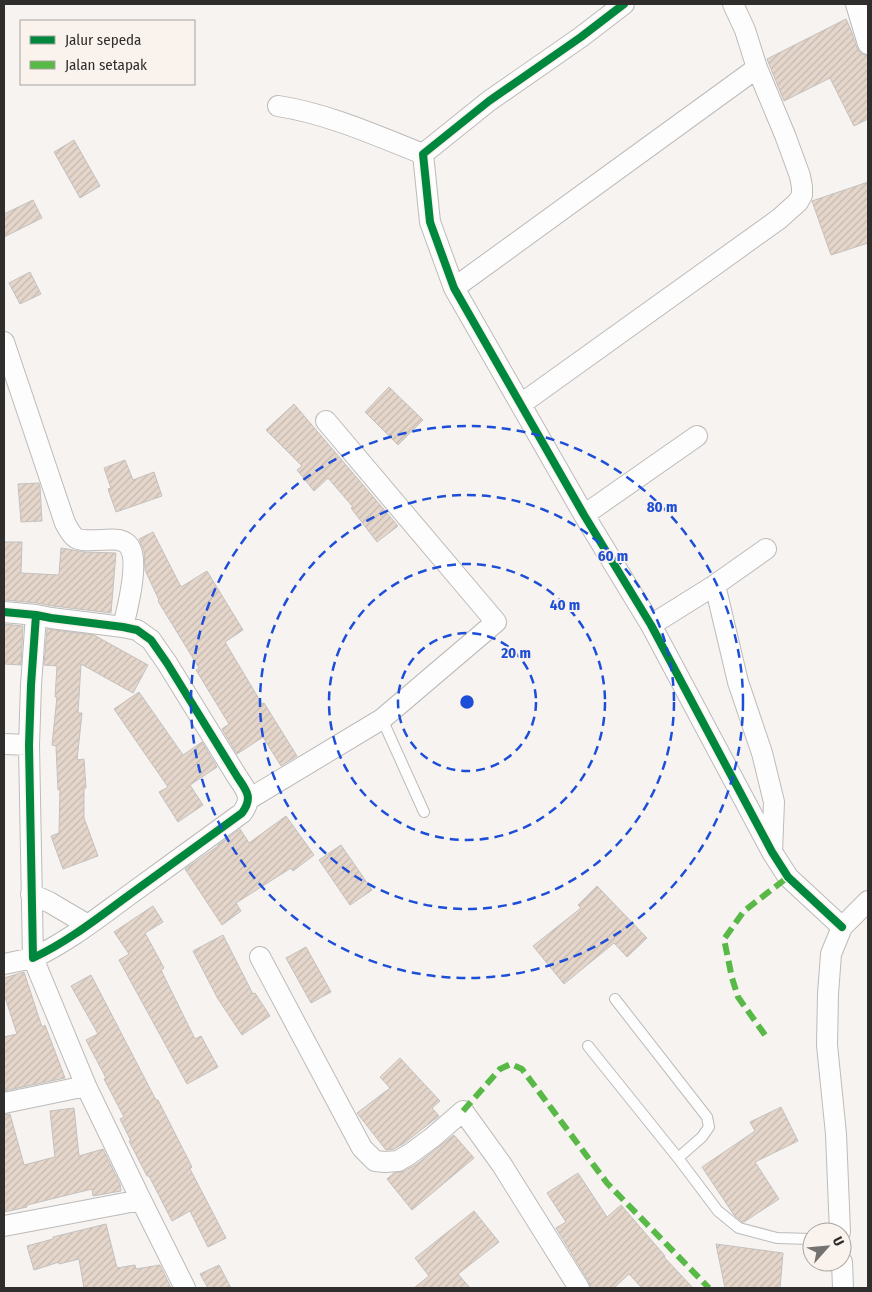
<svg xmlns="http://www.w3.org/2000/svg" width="872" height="1292" font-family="'Fira Sans Condensed',sans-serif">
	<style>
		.building { fill: url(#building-hatch); stroke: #c3c1bf }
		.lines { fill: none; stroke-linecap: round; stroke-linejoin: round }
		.lane-casing { stroke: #bdbbb9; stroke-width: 12 }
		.street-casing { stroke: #bdbbb9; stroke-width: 22 }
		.lane { stroke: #fefdfd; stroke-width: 10 }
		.street { stroke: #fefdfd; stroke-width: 20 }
		.quiet { stroke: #58b947; stroke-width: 6; stroke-dasharray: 12 6; stroke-linecap: butt }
		.cycleway-casing { stroke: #f9f2ed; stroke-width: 11 }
		.cycleway { stroke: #00873e; stroke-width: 8 }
		.ring { fill: none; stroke: #1d4ed8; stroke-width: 2.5; stroke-dasharray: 9 6 }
		.centre { fill: #1d4ed8; stroke: #f9f2ed; stroke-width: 2.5 }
		.ring-label { font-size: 15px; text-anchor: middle; font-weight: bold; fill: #1d4ed8; stroke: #f9f2ed; stroke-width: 4; stroke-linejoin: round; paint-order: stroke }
	</style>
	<defs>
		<pattern id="building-hatch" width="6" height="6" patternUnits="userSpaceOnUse" patternTransform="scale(1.25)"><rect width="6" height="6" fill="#e5d6cb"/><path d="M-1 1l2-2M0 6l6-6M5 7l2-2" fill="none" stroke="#c5b8ae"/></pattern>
	</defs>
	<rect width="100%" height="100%" fill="#f6f3f0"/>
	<!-- building -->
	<path class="building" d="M 846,19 L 851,30 L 857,48 L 860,53 L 865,55 L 868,56 L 868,119 L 854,126 L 830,78 L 784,101 L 767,59 Z
		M 74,140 L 100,186 L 80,198 L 54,152 Z
		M 868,182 L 868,243 L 831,255 L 812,201 Z
		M 33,200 L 42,218 L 4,237 L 4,214 Z
		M 30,272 L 41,294 L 20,304 L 9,283 Z
		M 389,387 L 423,420 L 398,445 L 365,412 Z
		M 294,404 L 398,526 L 377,542 L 351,508 L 353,507 L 328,478 L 314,491 L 297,470 L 302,466 L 266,430 Z
		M 125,460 L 133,480 L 154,472 L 162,496 L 116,512 L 108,489 L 111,488 L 104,468 Z
		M 39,483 L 40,487 L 42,521 L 21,522 L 18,484 Z
		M 153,532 L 181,587 L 207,571 L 243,630 L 225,642 L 262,704 L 264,703 L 297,756 L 281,766 L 263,737 L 237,754 L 222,729 L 229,724 L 196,670 L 199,668 L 158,601 L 159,600 L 145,570 L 144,551 L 139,539 Z
		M 4,542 L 22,542 L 21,573 L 59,575 L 61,548 L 85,552 L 116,553 L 111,613 L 53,606 L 37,603 L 4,600 Z
		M 4,624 L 23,626 L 21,665 L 4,664 Z
		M 47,629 L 94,635 L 148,665 L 133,693 L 81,664 L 78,713 L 82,713 L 77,760 L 84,759 L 86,788 L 84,788 L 84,818 L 98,856 L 63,869 L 51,836 L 59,833 L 60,789 L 58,790 L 56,746 L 52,745 L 57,697 L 55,697 L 57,666 L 44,665 Z
		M 139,692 L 183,755 L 202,742 L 217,767 L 190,785 L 203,805 L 178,822 L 159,792 L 168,787 L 114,709 Z
		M 286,816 L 314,855 L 293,871 L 291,868 L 236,903 L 241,911 L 222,925 L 185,869 L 218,846 L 218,845 L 240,829 L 249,843 Z
		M 341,845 L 372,890 L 350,905 L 319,860 Z
		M 597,886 L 647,938 L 627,957 L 614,943 L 564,984 L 533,946 L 581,908 L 578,905 Z
		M 153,906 L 163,922 L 145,933 L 164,968 L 161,970 L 195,1039 L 201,1036 L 218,1067 L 187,1084 L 119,960 L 129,954 L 114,932 Z
		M 223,935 L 253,994 L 255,993 L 270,1016 L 242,1035 L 218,999 L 193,951 Z
		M 306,947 L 331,992 L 311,1003 L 286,958 Z
		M 24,972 L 42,1027 L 45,1025 L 65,1078 L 4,1091 L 4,1037 L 17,1034 L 4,994 L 4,978 Z
		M 91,975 L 156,1100 L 158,1100 L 192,1167 L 190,1169 L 226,1238 L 208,1247 L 190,1211 L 172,1221 L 149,1176 L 147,1176 L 129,1141 L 131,1141 L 120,1119 L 124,1117 L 104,1079 L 106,1078 L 86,1040 L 98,1034 L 71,986 Z
		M 400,1058 L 440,1101 L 432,1108 L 439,1116 L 403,1144 L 394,1149 L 386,1150 L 357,1113 L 390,1088 L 380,1077 Z
		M 781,1107 L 798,1141 L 755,1162 L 779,1199 L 744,1222 L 742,1222 L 734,1215 L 702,1167 L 755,1131 L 750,1122 Z
		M 74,1108 L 79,1156 L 103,1149 L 120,1184 L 121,1191 L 93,1196 L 92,1189 L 27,1205 L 27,1207 L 4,1212 L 4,1115 L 10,1114 L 24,1165 L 55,1157 L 50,1111 Z
		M 454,1135 L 474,1158 L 412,1210 L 387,1179 L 394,1173 L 404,1171 L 417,1164 Z
		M 578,1173 L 607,1217 L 621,1205 L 665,1256 L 664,1257 L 693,1288 L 642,1288 L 629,1274 L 614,1288 L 591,1288 L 589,1282 L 556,1228 L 566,1222 L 547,1193 Z
		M 474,1211 L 499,1242 L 458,1274 L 470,1288 L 414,1288 L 429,1276 L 415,1258 Z
		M 106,1224 L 117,1268 L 135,1265 L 136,1269 L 160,1265 L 171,1288 L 84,1288 L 79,1259 L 59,1264 L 59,1262 L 34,1270 L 27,1246 L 53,1239 L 53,1237 Z
		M 716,1244 L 783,1253 L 780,1288 L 725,1288 Z
		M 219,1265 L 231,1288 L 208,1288 L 200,1274 Z"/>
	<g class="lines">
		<defs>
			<path id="lane" d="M 382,719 L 424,812
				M 615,999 L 707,1117 L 709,1127 L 702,1137 L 678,1158 L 718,1211 L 739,1228 L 777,1238 L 812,1239
				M 588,1046 L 678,1158"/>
			<path id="street" d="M 624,4 L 581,37 L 489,101 L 423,154 L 430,222 L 454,288 L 584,515 L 651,625 L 772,852 L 788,877 L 842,927
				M 856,4 L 868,44
				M 278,106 C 329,114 375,135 423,154
				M 454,288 L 757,68
				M 4,342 L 65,523 C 68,528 71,535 76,538 C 85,543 109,538 119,540 C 123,541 127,543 129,546 C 140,561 127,610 123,627
				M 521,404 L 779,219 L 798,202 L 802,195 L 802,187 L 800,176 L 785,135 L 757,68 L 745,30 L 733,4
				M 584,515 L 697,436
				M 715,585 L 738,682 L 762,753 L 774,802 L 772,852
				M 4,612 L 36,615 L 31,685 L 29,745 L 33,958 C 67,942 95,920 125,898 C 164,870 203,841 242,813 C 253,798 247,791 238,778 L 167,663 L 151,640 L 137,630 L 123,627 L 51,618 L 36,615
				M 651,625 L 715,585 L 766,549
				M 4,744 L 29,745
				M 249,799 L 382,719 L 496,622 L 326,421
				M 31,894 L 49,902 L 88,925
				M 260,957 L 362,1148 L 375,1161 L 385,1162 L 398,1161 L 410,1154 L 433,1137 L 463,1111 L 502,1165 L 579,1288
				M 4,964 L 33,958 L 86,1086 L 4,1103
				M 86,1086 L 141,1200 L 185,1288
				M 4,1226 L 141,1200
				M 840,1232 L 836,1134 L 827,1045 L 828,994 L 831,954 L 842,927 L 868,901
				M 842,1262 L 843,1288"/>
		</defs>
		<!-- lane casing -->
		<use href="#lane" class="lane-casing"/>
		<!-- street casing -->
		<use href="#street" class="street-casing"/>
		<!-- lane -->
		<use href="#lane" class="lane"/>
		<!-- street -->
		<use href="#street" class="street"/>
		<!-- quiet -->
		<path class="quiet" d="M 765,1035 L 738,997 L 732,978 L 724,939 L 744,911 L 788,877
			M 463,1111 L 500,1069 L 511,1064 L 522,1069 L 607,1183 L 709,1288"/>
		<defs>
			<path id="cycleway" d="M 624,4 L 581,37 L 489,101 L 423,154 L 430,222 L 454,288 L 584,515 L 651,625 L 772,852 L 788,877 L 842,927
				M 4,612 L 36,615 L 31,685 L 29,745 L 33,958 C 67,942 95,920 125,898 C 164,870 203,841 242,813 C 253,798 247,791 238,778 L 167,663 L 151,640 L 137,630 L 123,627 L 51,618 L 36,615"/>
		</defs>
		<!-- cycleway casing -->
		<use href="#cycleway" class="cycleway-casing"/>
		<!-- cycleway -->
		<use href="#cycleway" class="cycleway"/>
	</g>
	<!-- distance rings -->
	<g class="ring">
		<circle cx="467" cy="702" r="69"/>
		<circle cx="467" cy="702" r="138"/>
		<circle cx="467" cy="702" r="207"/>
		<circle cx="467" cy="702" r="276"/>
	</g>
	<circle cx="467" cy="702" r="8" class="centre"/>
	<g class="ring-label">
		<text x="662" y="512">80 m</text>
		<text x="613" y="561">60 m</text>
		<text x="565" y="610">40 m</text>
		<text x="516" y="658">20 m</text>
	</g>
	<!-- border -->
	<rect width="872" height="1292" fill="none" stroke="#302e2c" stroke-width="10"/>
	<!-- legend -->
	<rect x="20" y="20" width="175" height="65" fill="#f9f2ed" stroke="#a9a4a0"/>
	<rect x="30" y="36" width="25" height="8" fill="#00873e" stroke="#a9a4a0"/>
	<text x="65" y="45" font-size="15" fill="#302e2c">Jalur sepeda</text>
	<rect x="30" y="61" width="25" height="8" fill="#58b947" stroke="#a9a4a0"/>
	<text x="65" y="70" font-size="15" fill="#302e2c">Jalan setapak</text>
	<!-- north arrow -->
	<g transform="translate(827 1247) rotate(63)"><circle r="24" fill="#f9f2ed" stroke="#a9a4a0"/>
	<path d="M0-4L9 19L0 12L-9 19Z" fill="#757371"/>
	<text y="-8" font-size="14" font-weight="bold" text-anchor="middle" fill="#302e2c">U</text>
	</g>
</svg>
